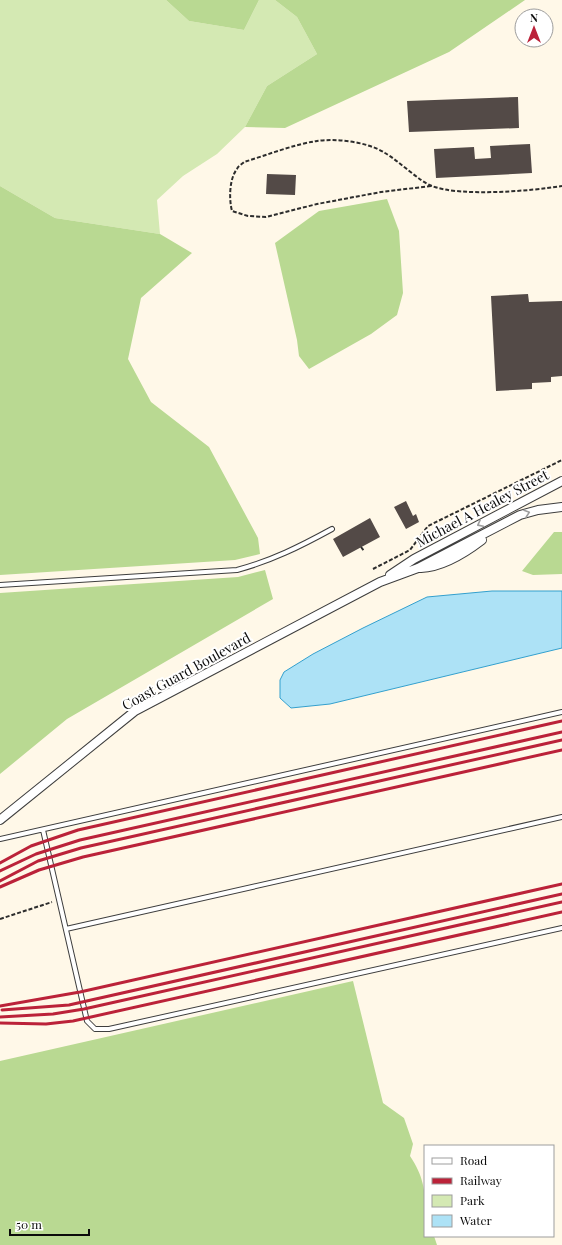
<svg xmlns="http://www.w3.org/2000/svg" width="562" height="1245" font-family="'Playfair Display',serif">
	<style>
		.green { fill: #d4e9b3 }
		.forest { fill: #b9d992 }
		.water { fill: #ade2f6; stroke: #33a0ce }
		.building { fill: #534a47 }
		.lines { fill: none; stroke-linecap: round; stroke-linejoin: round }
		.lane-casing { stroke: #3e3e3e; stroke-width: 6 }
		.street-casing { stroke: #3e3e3e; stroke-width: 10 }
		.path { stroke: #2d2d2d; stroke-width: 2; stroke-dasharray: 4 2; stroke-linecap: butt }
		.lane { stroke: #fff; stroke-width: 4 }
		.street { stroke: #fff; stroke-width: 8 }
		.rail { stroke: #bb2239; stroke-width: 3 }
		.oneway { stroke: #9d9d9d }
		.labels { text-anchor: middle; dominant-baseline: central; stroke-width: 4; stroke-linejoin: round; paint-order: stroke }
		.street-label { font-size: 14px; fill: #0b0b0b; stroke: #fff }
	</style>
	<rect width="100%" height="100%" fill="#fff8e8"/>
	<!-- green -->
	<path class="green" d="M 0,0 L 166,0 L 189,21 L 244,30 L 259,0 L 275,0 L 297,17 L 317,54 L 267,86 L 245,127 L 217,154 L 183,176 L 157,200 L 160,234 L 55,218 L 0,186 Z"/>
	<!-- forest -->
	<path class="forest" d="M 166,0 L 259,0 L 244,30 L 189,21 Z
		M 275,0 L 525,0 L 449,52 L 285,128 L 245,127 L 267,86 L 317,54 L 297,17 Z
		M 0,186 L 55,218 L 160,234 L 192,253 L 141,298 L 128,359 L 151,402 L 209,447 L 258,538 L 260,554 L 235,560 L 0,575 Z
		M 387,199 L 399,231 L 403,293 L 397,315 L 371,334 L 309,369 L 299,356 L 297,340 L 275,243 L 319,211 Z
		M 554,532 L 562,532 L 562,574 L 533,575 L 522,571 Z
		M 265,570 L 273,599 L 67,719 L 0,774 L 0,593 L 238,577 Z
		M 353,981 L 383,1103 L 404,1118 L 413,1144 L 410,1156 C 429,1184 425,1204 425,1236 L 434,1236 L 437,1245 L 0,1245 L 0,1061 Z"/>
	<!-- water -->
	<path class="water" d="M 492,591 L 562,591 L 562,648 L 330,704 L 291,708 L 280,698 L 280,680 L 284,672 L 313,654 L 363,628 L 427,597 Z"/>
	<!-- building -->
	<path class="building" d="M 518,97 L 519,128 L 409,132 L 407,101 Z
		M 530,144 L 532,173 L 436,178 L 434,149 L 474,147 L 475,159 L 491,158 L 490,146 Z
		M 267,174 L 296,175 L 295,195 L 266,194 Z
		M 528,294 L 529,302 L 562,301 L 562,376 L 551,377 L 551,382 L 532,383 L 532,389 L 496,391 L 491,296 Z
		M 406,501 L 413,516 L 416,514 L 419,522 L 406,529 L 394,507 Z
		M 370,518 L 380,537 L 343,557 L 333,539 Z"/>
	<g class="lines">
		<defs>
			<path id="lane" d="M 0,585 L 237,570 C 271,561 301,546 332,529
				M 43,830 L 87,1021 L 95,1029 L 109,1029 L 562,928
				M 0,839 L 562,712
				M 66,929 L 562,817"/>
			<path id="street" d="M 421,568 C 443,567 465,553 482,540
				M 390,575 L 414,559 L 562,481
				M 0,820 L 135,711 L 380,582 L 418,568 L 520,515 L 538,510 L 562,507"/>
		</defs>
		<!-- lane casing -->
		<use href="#lane" class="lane-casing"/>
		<!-- street casing -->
		<use href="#street" class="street-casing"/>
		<!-- path -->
		<path class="path" d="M 431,186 L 381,192 L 317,204 L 266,217 L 248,216 L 232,211 C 229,200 229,179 237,169 C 238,166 242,164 244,162 C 267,155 295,144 317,141 C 337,138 368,142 385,153 C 399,161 420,182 432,186 C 460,197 531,191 562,186
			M 361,547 L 364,551
			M 373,569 L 410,550 L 428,526 L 562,460
			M 0,919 L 52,902"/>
		<!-- lane -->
		<use href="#lane" class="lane"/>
		<!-- street -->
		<use href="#street" class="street"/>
		<!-- rail -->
		<path class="rail" d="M 0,863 L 31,846 L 78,830 L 562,721
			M 0,871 L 36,854 L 80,840 L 562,732
			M 0,881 L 38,861 L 81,848 L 562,740
			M 0,887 L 39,870 L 83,857 L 562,750
			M 0,1006 L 80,992 L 562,884
			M 2,1010 L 69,1005 L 562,894
			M 0,1017 L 53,1014 L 84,1009 L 562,902
			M 0,1023 L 46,1024 L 73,1021 L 562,912"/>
	</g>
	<!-- one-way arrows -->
	<defs><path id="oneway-chevron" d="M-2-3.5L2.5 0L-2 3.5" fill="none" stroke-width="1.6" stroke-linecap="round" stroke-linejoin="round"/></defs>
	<g class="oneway">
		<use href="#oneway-chevron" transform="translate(527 513) rotate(-19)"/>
		<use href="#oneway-chevron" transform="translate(480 524) rotate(153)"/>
	</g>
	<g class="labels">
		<!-- street labels -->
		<g class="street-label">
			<text transform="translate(482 508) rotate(-28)">Michael A Healey Street</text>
			<text transform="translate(186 671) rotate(-29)">Coast Guard Boulevard</text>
		</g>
	</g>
	<!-- legend -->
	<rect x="424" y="1145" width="130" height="92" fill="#ffffff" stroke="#9d9d9d"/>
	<rect x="432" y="1158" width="20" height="6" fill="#ffffff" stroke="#9d9d9d"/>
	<text x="460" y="1165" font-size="12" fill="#0b0b0b">Road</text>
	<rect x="432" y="1178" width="20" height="6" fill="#bb2239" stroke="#9d9d9d"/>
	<text x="460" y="1185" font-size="12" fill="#0b0b0b">Railway</text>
	<rect x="432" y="1195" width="20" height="12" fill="#d4e9b3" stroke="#9d9d9d"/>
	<text x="460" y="1205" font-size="12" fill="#0b0b0b">Park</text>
	<rect x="432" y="1215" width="20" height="12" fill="#ade2f6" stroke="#9d9d9d"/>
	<text x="460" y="1225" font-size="12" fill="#0b0b0b">Water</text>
	<!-- north arrow -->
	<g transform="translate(534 28)"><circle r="19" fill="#ffffff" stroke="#9d9d9d"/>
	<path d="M0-3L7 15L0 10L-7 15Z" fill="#bb2239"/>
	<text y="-6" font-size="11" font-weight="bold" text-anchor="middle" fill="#0b0b0b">N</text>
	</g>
	<!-- scale -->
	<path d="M10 1229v6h79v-6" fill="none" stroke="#0b0b0b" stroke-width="2"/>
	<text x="16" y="1229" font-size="12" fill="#0b0b0b" stroke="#ffffff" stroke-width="3" paint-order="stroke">50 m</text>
</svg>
